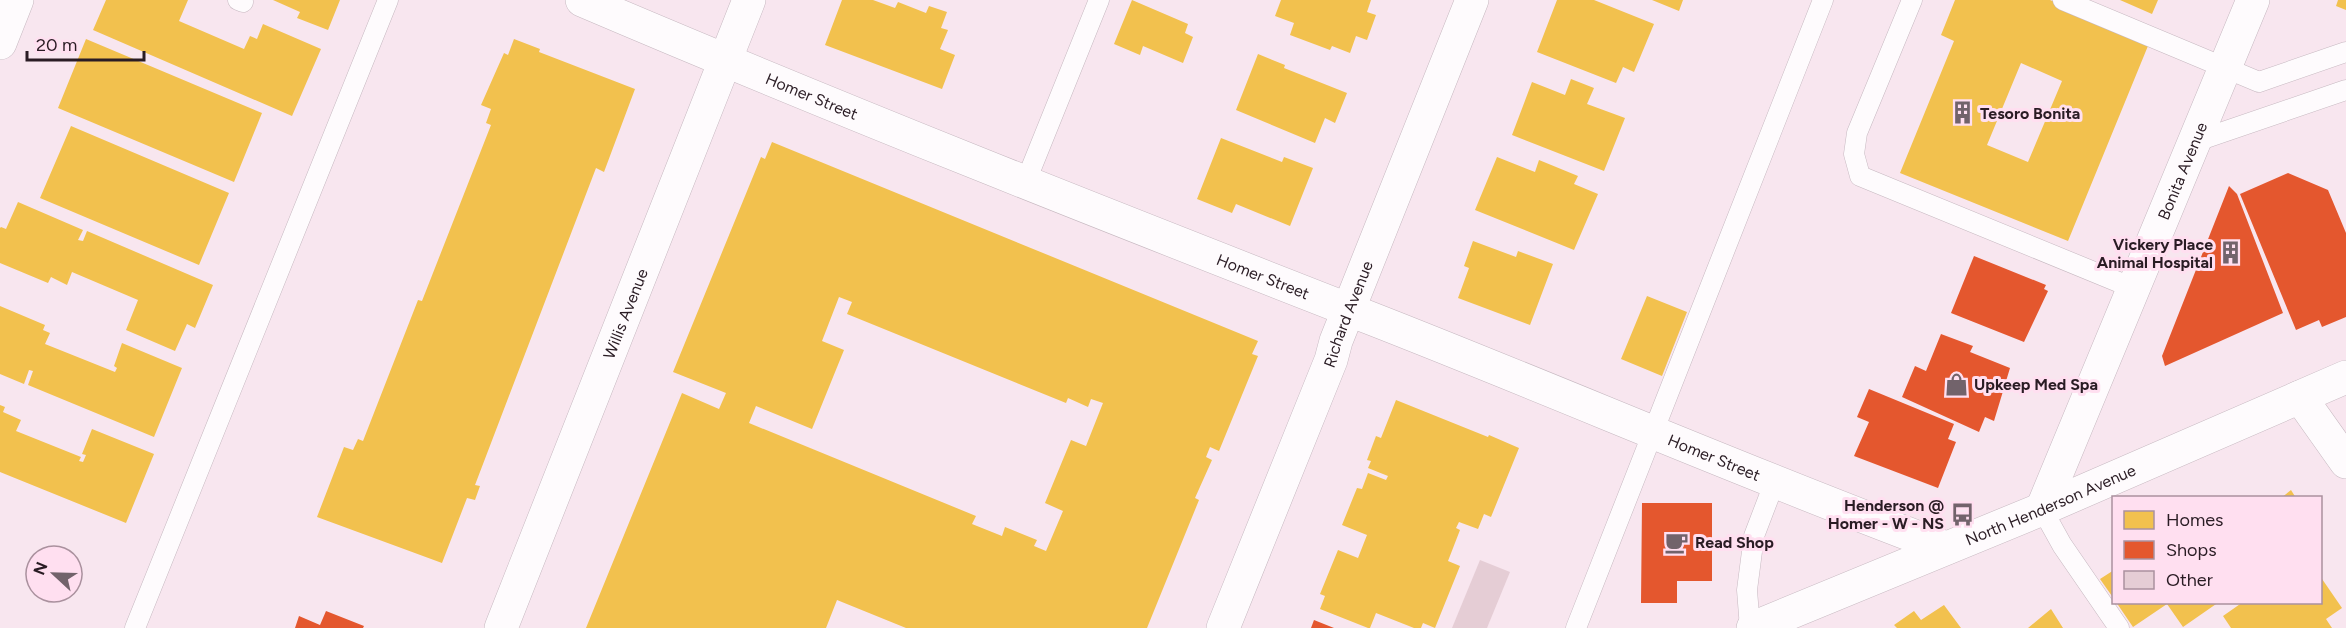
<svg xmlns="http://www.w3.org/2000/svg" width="2346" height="628" font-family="Figtree,sans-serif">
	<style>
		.homes { fill: #f2c14e; fill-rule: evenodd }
		.shops { fill: #e4572e }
		.building { fill: #e5cdd5 }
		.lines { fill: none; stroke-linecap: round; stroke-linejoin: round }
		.service-casing { stroke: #c6b8c0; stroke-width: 21 }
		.minor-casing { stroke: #c6b8c0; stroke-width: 34 }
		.tertiary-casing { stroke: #c6b8c0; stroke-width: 34 }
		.service { stroke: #fefbfd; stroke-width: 20 }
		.minor { stroke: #fefbfd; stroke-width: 33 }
		.tertiary { stroke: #fefbfd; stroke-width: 33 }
		.labels { text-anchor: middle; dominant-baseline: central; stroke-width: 6; stroke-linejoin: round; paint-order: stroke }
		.street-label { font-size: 16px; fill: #2a1c24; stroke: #ffdff0 }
		.poi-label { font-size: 16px; font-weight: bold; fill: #2a1c24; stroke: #ffdff0; text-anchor: start }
	</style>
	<rect width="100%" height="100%" fill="#f8e6ef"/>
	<!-- homes -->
	<path class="homes" d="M 106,0 L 188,0 L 179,21 L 244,49 L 250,36 L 257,39 L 263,24 L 321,49 L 292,116 L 93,30 Z
		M 273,0 L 340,0 L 328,30 L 297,18 L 300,12 Z
		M 842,0 L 873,0 L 895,8 L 898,2 L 926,13 L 929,6 L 947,12 L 941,28 L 948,30 L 940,49 L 955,55 L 942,89 L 825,45 Z
		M 1132,0 L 1188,24 L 1185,33 L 1193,37 L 1183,63 L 1143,46 L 1140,55 L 1114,44 Z
		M 1281,0 L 1371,0 L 1367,12 L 1376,15 L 1367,40 L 1356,36 L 1350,53 L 1332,46 L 1330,50 L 1290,35 L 1294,23 L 1275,16 Z
		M 1557,0 L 1594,0 L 1654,24 L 1634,72 L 1623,67 L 1616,83 L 1537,52 Z
		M 1652,0 L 1683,0 L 1679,11 Z
		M 1955,0 L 2050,0 L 2150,41 L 2068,241 L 1900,173 L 1954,41 L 1941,35 ZM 2021,63 L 2062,81 L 2028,162 L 1987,145 Z
		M 2120,0 L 2158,0 L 2152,14 Z
		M 2338,0 L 2346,0 L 2346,10 L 2336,6 Z
		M 86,39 L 262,113 L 234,182 L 58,108 Z
		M 514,39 L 540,49 L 539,52 L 635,89 L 604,172 L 596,168 L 475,485 L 480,486 L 475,500 L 467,498 L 442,563 L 317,517 L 344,447 L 353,450 L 358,439 L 363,441 L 418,300 L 422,301 L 491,125 L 486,123 L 491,109 L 481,105 L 504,53 L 508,55 Z
		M 1258,54 L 1285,65 L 1284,68 L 1347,93 L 1335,123 L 1325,118 L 1315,143 L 1236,110 Z
		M 1571,79 L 1594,88 L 1587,104 L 1625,118 L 1604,171 L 1512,135 L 1532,82 L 1565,95 Z
		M 71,126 L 229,193 L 199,265 L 40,198 Z
		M 1221,138 L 1282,162 L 1284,157 L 1313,168 L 1290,226 L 1236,204 L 1232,213 L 1197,199 Z
		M 772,142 L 1258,341 L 1252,354 L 1258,356 L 1219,451 L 1210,447 L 1206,457 L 1212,460 L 1195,498 L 1199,500 L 1147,628 L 906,628 L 837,600 L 826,628 L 586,628 L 682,393 L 719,409 L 726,393 L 673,372 L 761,157 L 765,159 ZM 839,297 L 852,302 L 847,314 L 1066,403 L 1068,398 L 1088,407 L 1091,399 L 1103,403 L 1086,446 L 1071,440 L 1045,503 L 1063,511 L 1046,551 L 1034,546 L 1037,540 L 1005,527 L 1002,536 L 972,524 L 976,516 L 749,423 L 756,406 L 812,429 L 844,350 L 822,341 Z
		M 1497,157 L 1535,172 L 1539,160 L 1578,176 L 1574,184 L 1598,194 L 1574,250 L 1475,210 Z
		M 18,202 L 83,230 L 78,240 L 83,241 L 87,231 L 213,285 L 195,328 L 187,324 L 175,351 L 126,330 L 138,300 L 72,272 L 67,285 L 51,277 L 48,283 L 0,263 L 0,228 L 1,227 L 6,229 Z
		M 1473,241 L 1516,257 L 1518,251 L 1553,264 L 1530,325 L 1458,298 L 1469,268 L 1464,266 Z
		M 1647,296 L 1687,312 L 1662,376 L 1621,359 Z
		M 0,306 L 45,325 L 43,330 L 50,333 L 45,344 L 115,372 L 117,368 L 114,366 L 122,343 L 182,368 L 154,437 L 28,385 L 33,371 L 29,370 L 24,384 L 0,374 Z
		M 1396,400 L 1488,437 L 1489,435 L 1519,448 L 1491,517 L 1484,514 L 1478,529 L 1459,522 L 1456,528 L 1460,530 L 1448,561 L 1460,566 L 1435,628 L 1423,623 L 1421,628 L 1414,628 L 1376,613 L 1370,628 L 1368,628 L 1320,609 L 1325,596 L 1320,594 L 1338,550 L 1358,558 L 1367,535 L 1342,525 L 1357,488 L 1362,489 L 1368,473 L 1386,480 L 1388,476 L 1368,468 L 1371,461 L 1367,460 L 1376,436 L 1381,438 Z
		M 0,405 L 5,407 L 3,412 L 21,420 L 16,431 L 81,457 L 79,461 L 83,462 L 86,455 L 82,454 L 92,429 L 154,454 L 126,523 L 0,472 Z
		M 2291,490 L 2296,498 L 2281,498 Z
		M 2114,570 L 2114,599 L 2100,579 Z
		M 2320,576 L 2342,608 L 2326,619 L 2332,628 L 2231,628 L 2223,616 L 2243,602 L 2320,602 Z
		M 2116,602 L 2219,602 L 2183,627 L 2167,604 L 2133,627 Z
		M 1944,605 L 1961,628 L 1897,628 L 1894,625 L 1914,611 L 1921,620 Z
		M 2051,609 L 2063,628 L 2028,628 Z"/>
	<!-- shops -->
	<path class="shops" d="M 2288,173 L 2328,190 L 2346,233 L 2346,317 L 2322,327 L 2319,320 L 2296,330 L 2240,194 Z
		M 2229,186 L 2237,194 L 2283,313 L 2165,366 L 2162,356 Z
		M 1974,256 L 2046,285 L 2044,289 L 2048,291 L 2024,342 L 1951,313 Z
		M 1941,334 L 1973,346 L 1970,352 L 2010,368 L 1994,421 L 1985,417 L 1979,432 L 1902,397 L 1915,366 L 1926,371 Z
		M 1869,389 L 1954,424 L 1948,439 L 1956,442 L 1938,488 L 1854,456 L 1869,422 L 1857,417 Z
		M 1642,503 L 1712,503 L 1712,581 L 1677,581 L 1677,603 L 1641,603 Z
		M 326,611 L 364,626 L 363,628 L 295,628 L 299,616 L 320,625 Z
		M 1314,620 L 1334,628 L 1311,628 Z"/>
	<!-- building -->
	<path class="building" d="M 1480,560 L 1510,572 L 1487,628 L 1452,628 Z"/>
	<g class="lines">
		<defs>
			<path id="service" d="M 238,0 L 243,2
				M 1912,0 L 1857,133 L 1854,154 L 1860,176 L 2133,288
				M 2063,0 L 2259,82 L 2346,52
				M 2194,142 L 2346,90
				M 1026,181 L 1099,0
				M 2042,509 L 2062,545 L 2119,628
				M 135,628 L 388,0
				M 1576,628 L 1823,0
				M 1750,628 L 1747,590 L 1754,536 L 1775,481"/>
			<g id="minor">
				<path id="s1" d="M 582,0 C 842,111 1106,215 1370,318 C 1562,393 1752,476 1946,548"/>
				<path d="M 0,43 L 17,0"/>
				<path d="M 2300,397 L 2346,462"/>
				<path id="s2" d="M 2042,509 L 2253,0"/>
				<path id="s3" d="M 501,628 L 749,0"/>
				<path id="s4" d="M 1223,628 L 1331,360 L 1336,341 L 1472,0"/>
			</g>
			<g id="tertiary">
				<path id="s5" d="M 1753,628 L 2042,509 L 2346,377"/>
			</g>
		</defs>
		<!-- service casing -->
		<use href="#service" class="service-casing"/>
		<!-- minor casing -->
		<use href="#minor" class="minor-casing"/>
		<!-- tertiary casing -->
		<use href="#tertiary" class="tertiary-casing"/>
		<!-- service -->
		<use href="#service" class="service"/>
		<!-- minor -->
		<use href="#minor" class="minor"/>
		<!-- tertiary -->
		<use href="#tertiary" class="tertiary"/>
	</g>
	<!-- icons -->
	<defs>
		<symbol id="building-bare" viewBox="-9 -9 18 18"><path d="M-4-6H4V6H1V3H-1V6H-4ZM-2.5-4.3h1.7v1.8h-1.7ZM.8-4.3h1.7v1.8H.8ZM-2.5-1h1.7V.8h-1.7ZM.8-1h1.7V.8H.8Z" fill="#72636b" stroke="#ffdff0" stroke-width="2.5" paint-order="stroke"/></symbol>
		<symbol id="shop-bare" viewBox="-9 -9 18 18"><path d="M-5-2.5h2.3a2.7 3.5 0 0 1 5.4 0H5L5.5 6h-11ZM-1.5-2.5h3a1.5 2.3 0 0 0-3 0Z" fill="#72636b" stroke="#ffdff0" stroke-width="2.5" paint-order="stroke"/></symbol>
		<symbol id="bus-bare" viewBox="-9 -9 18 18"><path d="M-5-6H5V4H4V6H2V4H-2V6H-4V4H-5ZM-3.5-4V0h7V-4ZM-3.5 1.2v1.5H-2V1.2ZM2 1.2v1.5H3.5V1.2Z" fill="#72636b" stroke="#ffdff0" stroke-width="2.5" paint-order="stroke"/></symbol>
		<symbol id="cafe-bare" viewBox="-9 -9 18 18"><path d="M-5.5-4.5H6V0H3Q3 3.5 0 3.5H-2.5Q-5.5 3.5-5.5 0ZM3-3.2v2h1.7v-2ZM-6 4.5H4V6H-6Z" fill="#72636b" stroke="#ffdff0" stroke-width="2.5" paint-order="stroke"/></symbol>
	</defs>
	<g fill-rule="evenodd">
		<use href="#building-bare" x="1946" y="96" width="33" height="33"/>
		<use href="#building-bare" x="2214" y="236" width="33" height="33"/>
		<use href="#shop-bare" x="1940" y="368" width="33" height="33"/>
		<use href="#bus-bare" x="1946" y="498" width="33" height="33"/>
		<use href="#cafe-bare" x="1660" y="526" width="33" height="33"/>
	</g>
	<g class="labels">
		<!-- street labels -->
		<g class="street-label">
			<text stroke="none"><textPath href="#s1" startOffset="249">Homer Street</textPath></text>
			<text stroke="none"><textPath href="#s2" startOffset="366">Bonita Avenue</textPath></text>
			<text stroke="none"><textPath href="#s1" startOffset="735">Homer Street</textPath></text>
			<text stroke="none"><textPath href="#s3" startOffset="338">Willis Avenue</textPath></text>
			<text stroke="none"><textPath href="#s4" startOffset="338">Richard Avenue</textPath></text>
			<text stroke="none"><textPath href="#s1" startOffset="1221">Homer Street</textPath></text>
			<text stroke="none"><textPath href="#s5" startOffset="322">North Henderson Avenue</textPath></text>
		</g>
		<!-- poi labels -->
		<g class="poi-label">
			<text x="1980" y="113">Tesoro Bonita</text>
			<text x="2213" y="244" text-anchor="end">Vickery Place<tspan x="2213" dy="18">Animal Hospital</tspan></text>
			<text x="1974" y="384">Upkeep Med Spa</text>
			<text x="1944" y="505" text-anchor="end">Henderson @<tspan x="1944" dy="18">Homer - W - NS</tspan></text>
			<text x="1695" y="542">Read Shop</text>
		</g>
	</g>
	<!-- legend -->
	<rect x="2112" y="496" width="210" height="108" fill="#ffdff0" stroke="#aa919e" stroke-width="1.5"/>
	<rect x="2124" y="511" width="30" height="18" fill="#f2c14e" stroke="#aa919e" stroke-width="1.5"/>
	<text x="2166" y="526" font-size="18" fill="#2a1c24">Homes</text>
	<rect x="2124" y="541" width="30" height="18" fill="#e4572e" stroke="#aa919e" stroke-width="1.5"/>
	<text x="2166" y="556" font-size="18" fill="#2a1c24">Shops</text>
	<rect x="2124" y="571" width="30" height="18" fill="#e5cdd5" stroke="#aa919e" stroke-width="1.5"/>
	<text x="2166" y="586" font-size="18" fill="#2a1c24">Other</text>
	<!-- north arrow -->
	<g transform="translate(54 574) rotate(292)"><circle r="28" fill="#ffdff0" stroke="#aa919e" stroke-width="1.5"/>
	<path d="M0-4.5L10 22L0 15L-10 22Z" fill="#72636b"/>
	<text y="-9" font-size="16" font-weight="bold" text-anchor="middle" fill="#2a1c24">N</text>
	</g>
	<!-- scale -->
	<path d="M27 51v9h117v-9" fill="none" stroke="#2a1c24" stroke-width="3"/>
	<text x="36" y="51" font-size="18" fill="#2a1c24" stroke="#ffdff0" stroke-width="4.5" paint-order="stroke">20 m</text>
</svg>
